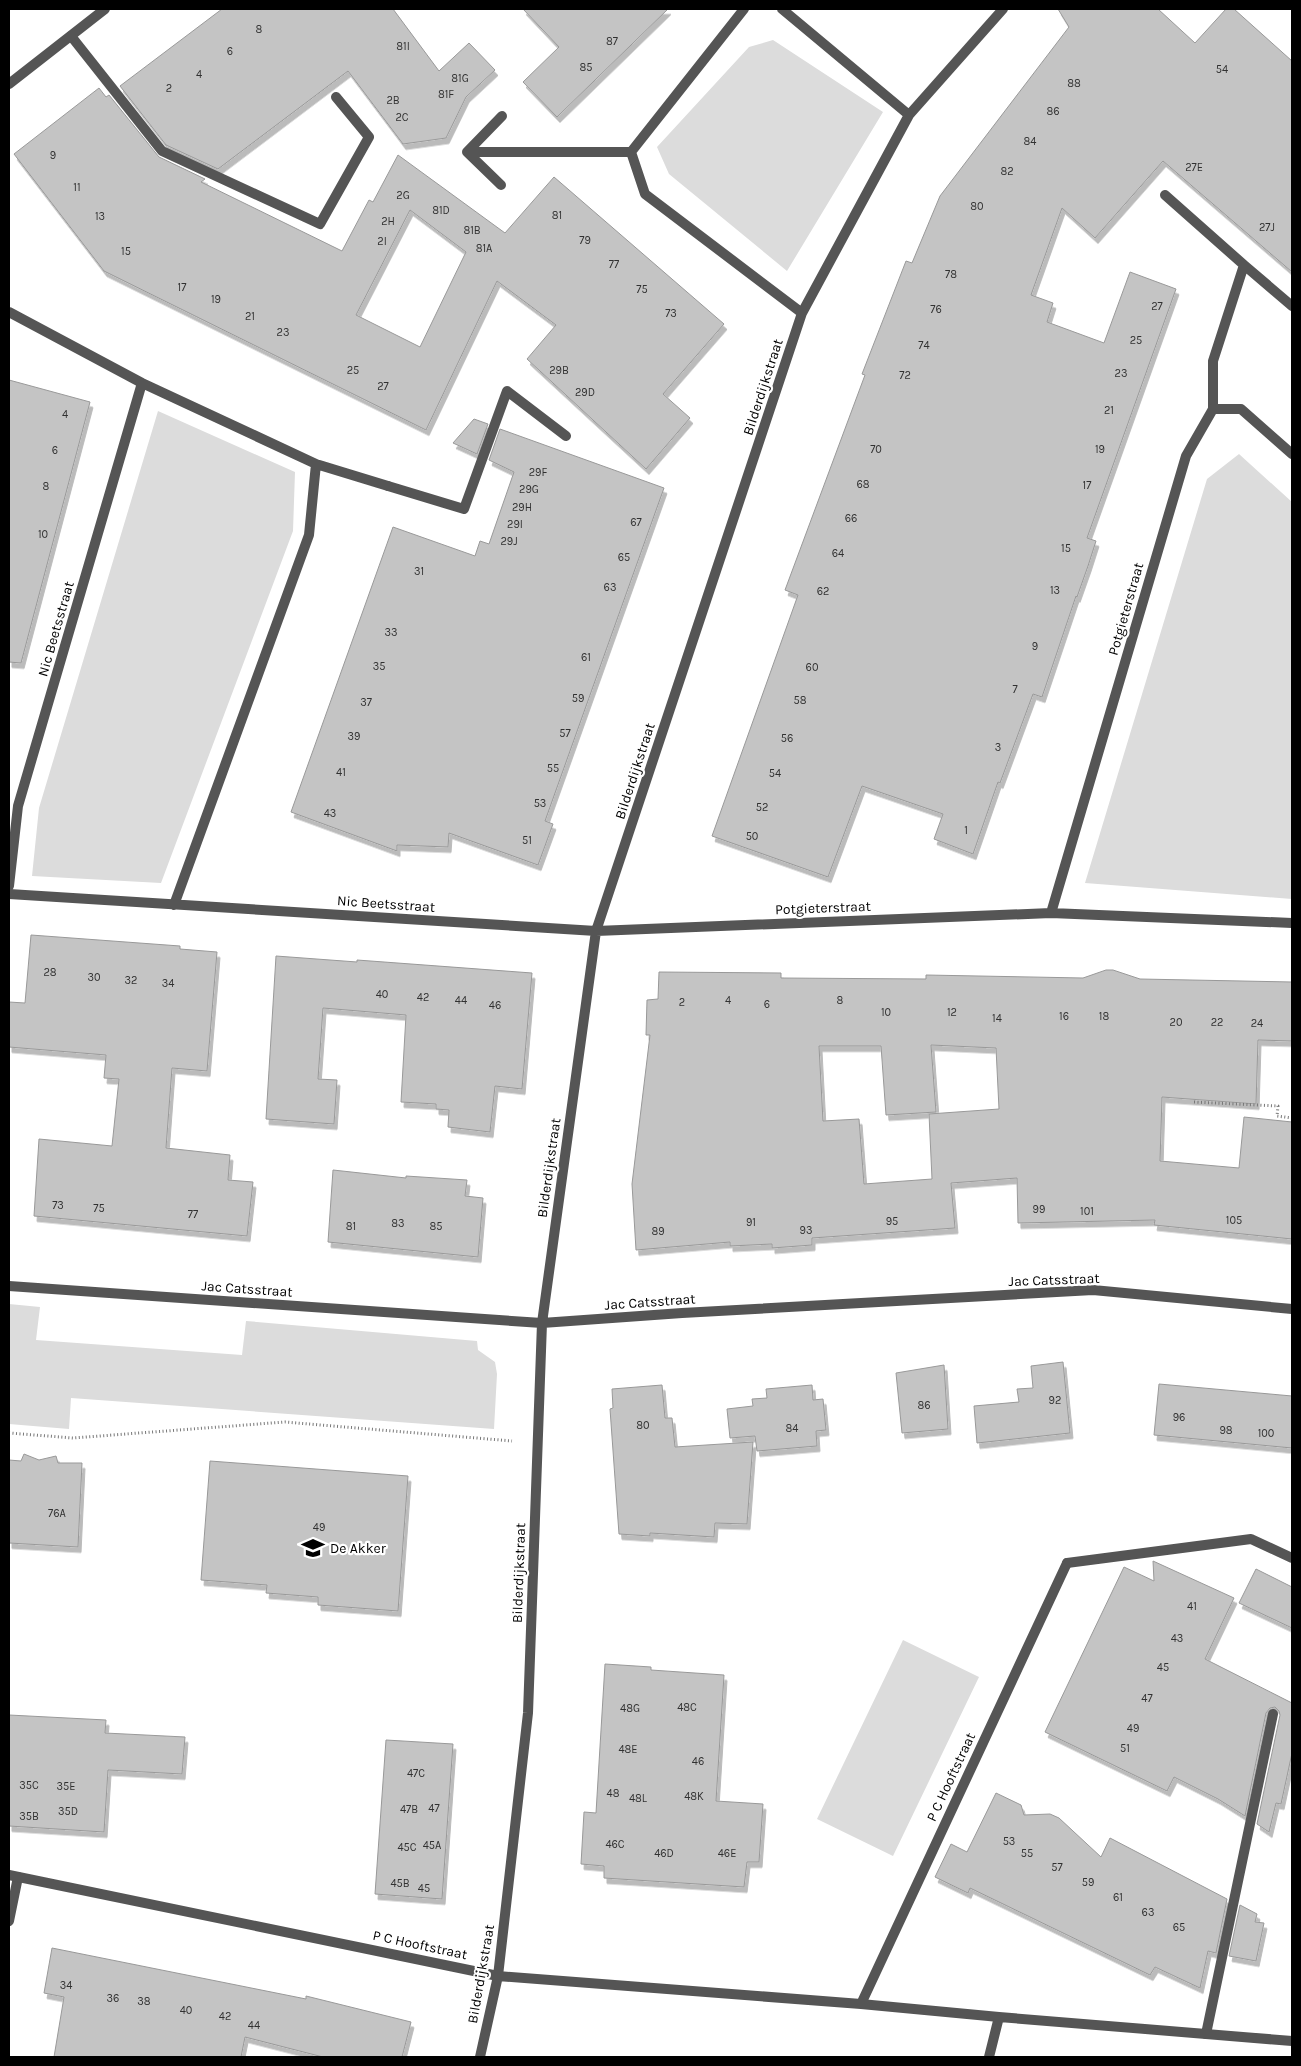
<svg xmlns="http://www.w3.org/2000/svg" width="1301" height="2066" font-family="Karla,sans-serif">
	<style>
		.green { fill: #dcdcdc }
		.building { fill: #c4c4c4; stroke: #999; fill-rule: evenodd; filter: url(#shadow) }
		.lines { fill: none; stroke-linecap: round; stroke-linejoin: round }
		.path { stroke: #777; stroke-width: 3; stroke-dasharray: 1 2.5; stroke-linecap: butt }
		.service { stroke: #555; stroke-width: 10 }
		.pedestrian { stroke: #555; stroke-width: 10 }
		.minor { stroke: #555; stroke-width: 10 }
		.labels { text-anchor: middle; dominant-baseline: central; stroke-width: 4.5; stroke-linejoin: round; paint-order: stroke }
		.number-label { font-size: 11px; fill: #313131 }
		.street-label { font-size: 14px; fill: #000; stroke: #fff }
		.poi-label { font-size: 14px; fill: #000; stroke: #fff; text-anchor: start }
	</style>
	<defs>
		<filter id="shadow"><feDropShadow dx="3" dy="5.5" stdDeviation="0" flood-color="#0004"/></filter>
	</defs>
	<rect width="100%" height="100%" fill="#fff"/>
	<!-- green -->
	<path class="green" d="M 773,40 L 883,112 L 787,271 L 669,174 L 657,147 L 749,47 Z
		M 158,411 L 295,472 L 293,531 L 161,883 L 32,876 L 39,808 Z
		M 1239,454 L 1292,502 L 1292,899 L 1085,883 L 1207,479 Z
		M 9,1304 L 40,1307 L 36,1340 L 242,1355 L 246,1321 L 477,1341 L 478,1350 L 495,1362 L 497,1374 L 494,1429 L 71,1398 L 69,1429 L 9,1424 Z
		M 903,1640 L 979,1677 L 893,1856 L 817,1819 Z"/>
	<!-- building -->
	<path class="building" d="M 222,9 L 393,9 L 439,71 L 469,43 L 495,70 L 466,97 L 446,138 L 403,144 L 348,71 L 218,169 L 166,145 L 120,86 Z
		M 523,9 L 668,9 L 557,117 L 523,82 L 559,47 Z
		M 1058,9 L 1158,9 L 1195,43 L 1226,9 L 1234,9 L 1292,61 L 1292,272 L 1163,161 L 1095,238 L 1062,208 L 1031,295 L 1053,303 L 1047,322 L 1104,343 L 1130,272 L 1176,289 L 1087,538 L 1096,541 L 1088,566 L 1077,597 L 1076,596 L 1042,697 L 1033,694 L 1000,783 L 998,782 L 973,854 L 934,839 L 943,814 L 862,786 L 828,877 L 712,836 L 798,595 L 785,590 L 865,375 L 862,374 L 906,261 L 912,263 L 940,196 L 1069,27 Z
		M 99,88 L 106,97 L 109,95 L 159,157 L 205,179 L 201,182 L 342,251 L 369,200 L 373,202 L 398,155 L 505,233 L 554,177 L 724,324 L 663,394 L 690,418 L 646,469 L 527,359 L 556,325 L 497,281 L 426,430 L 104,271 L 14,154 ZM 410,210 L 466,252 L 420,347 L 356,315 Z
		M 9,380 L 90,402 L 21,663 L 9,662 Z
		M 474,419 L 488,424 L 477,454 L 453,443 Z
		M 500,429 L 664,488 L 545,821 L 553,824 L 538,865 L 449,833 L 448,847 L 397,845 L 397,851 L 291,812 L 393,527 L 475,556 L 480,541 L 489,544 L 514,472 L 489,460 Z
		M 31,935 L 180,946 L 180,949 L 217,952 L 207,1071 L 172,1068 L 166,1148 L 230,1155 L 228,1180 L 253,1182 L 247,1236 L 34,1216 L 39,1139 L 112,1146 L 119,1079 L 104,1078 L 106,1055 L 9,1047 L 9,1002 L 25,1003 Z
		M 276,956 L 357,962 L 357,960 L 532,973 L 522,1089 L 495,1086 L 490,1132 L 448,1127 L 449,1110 L 436,1109 L 436,1104 L 401,1102 L 406,1015 L 323,1008 L 318,1079 L 337,1080 L 334,1124 L 266,1119 Z
		M 1106,970 L 1113,970 L 1140,979 L 1292,982 L 1292,1041 L 1258,1040 L 1256,1104 L 1162,1097 L 1160,1161 L 1239,1168 L 1244,1117 L 1292,1122 L 1292,1239 L 1154,1225 L 1155,1220 L 1018,1223 L 1017,1178 L 951,1183 L 955,1228 L 812,1238 L 812,1245 L 772,1248 L 772,1244 L 730,1246 L 730,1242 L 636,1250 L 632,1184 L 650,1035 L 646,1035 L 647,1000 L 658,999 L 659,972 L 781,973 L 781,978 L 926,979 L 926,975 L 1083,978 ZM 931,1045 L 996,1048 L 999,1109 L 929,1114 L 932,1179 L 864,1184 L 859,1119 L 823,1121 L 819,1046 L 881,1046 L 886,1115 L 936,1112 Z
		M 333,1170 L 406,1178 L 406,1176 L 467,1180 L 465,1196 L 483,1198 L 478,1257 L 328,1242 Z
		M 1063,1362 L 1070,1433 L 977,1443 L 974,1406 L 1019,1402 L 1017,1389 L 1033,1388 L 1031,1366 Z
		M 944,1365 L 948,1429 L 902,1433 L 896,1373 Z
		M 1159,1384 L 1292,1396 L 1292,1448 L 1154,1435 Z
		M 662,1385 L 665,1418 L 672,1418 L 675,1447 L 753,1442 L 747,1524 L 715,1523 L 714,1537 L 650,1533 L 650,1536 L 619,1534 L 610,1409 L 613,1408 L 612,1389 Z
		M 812,1385 L 813,1400 L 823,1399 L 826,1430 L 816,1431 L 817,1446 L 757,1451 L 755,1436 L 730,1438 L 727,1409 L 753,1406 L 752,1399 L 767,1398 L 766,1389 Z
		M 24,1454 L 39,1460 L 56,1456 L 58,1463 L 82,1463 L 78,1547 L 9,1543 L 9,1460 L 21,1461 Z
		M 210,1461 L 408,1476 L 398,1611 L 318,1605 L 318,1597 L 266,1593 L 267,1585 L 201,1580 Z
		M 1153,1561 L 1234,1598 L 1205,1659 L 1292,1703 L 1292,1753 L 1281,1804 L 1276,1803 L 1269,1832 L 1257,1824 L 1280,1715 L 1279,1711 L 1275,1707 L 1270,1708 L 1266,1713 L 1245,1816 L 1218,1799 L 1174,1777 L 1167,1791 L 1045,1732 L 1124,1567 L 1154,1581 Z
		M 1256,1569 L 1292,1587 L 1292,1628 L 1239,1603 Z
		M 605,1664 L 651,1667 L 651,1670 L 724,1675 L 716,1801 L 763,1804 L 759,1862 L 747,1862 L 744,1887 L 604,1878 L 604,1866 L 581,1864 L 584,1812 L 596,1813 Z
		M 9,1715 L 106,1720 L 105,1733 L 185,1737 L 182,1774 L 108,1770 L 104,1832 L 9,1826 Z
		M 386,1740 L 453,1744 L 442,1899 L 375,1894 Z
		M 996,1793 L 1021,1805 L 1024,1815 L 1050,1814 L 1059,1818 L 1101,1857 L 1110,1838 L 1227,1899 L 1216,1953 L 1208,1951 L 1200,1988 L 1155,1967 L 1150,1975 L 970,1888 L 968,1893 L 935,1877 L 951,1844 L 967,1852 Z
		M 1240,1905 L 1257,1914 L 1255,1922 L 1264,1923 L 1256,1961 L 1229,1956 Z
		M 52,1948 L 306,1999 L 306,1996 L 411,2022 L 402,2057 L 323,2057 L 245,2037 L 241,2057 L 54,2057 L 64,1997 L 44,1993 Z"/>
	<g class="lines">
		<!-- path -->
		<path class="path" d="M 1194,1102 L 1278,1106 L 1277,1116 L 1292,1118
			M 9,1433 L 73,1438 L 285,1422 L 512,1441"/>
		<!-- service -->
		<path class="service" d="M 71,36 L 162,151 L 320,224 L 369,137 L 336,97
			M 467,152 L 502,116
			M 501,185 L 467,152 L 631,152
			M 1165,195 L 1244,265 L 1213,361 L 1213,409
			M 1244,265 L 1292,306
			M 388,486 L 464,509 L 507,391 L 566,436
			M 1067,1563 L 1251,1539 L 1292,1558
			M 1206,2034 L 1273,1714"/>
		<!-- pedestrian -->
		<path class="pedestrian" d="M 9,1921 L 18,1877"/>
		<!-- minor -->
		<path class="minor" d="M 744,9 L 631,152 L 645,194 L 802,313 L 909,115 L 1003,9
			M 782,9 L 909,115
			M 9,84 L 105,9
			M 9,312 L 142,383 L 316,464 L 388,486
			M 9,886 L 18,806 L 142,383
			M 9,894 L 596,931 L 1051,913 L 1292,923
			M 174,905 L 309,535 L 316,464
			M 1051,913 L 1186,456 L 1213,409 L 1241,409 L 1292,454
			M 9,1286 L 542,1323 L 682,1313 L 1093,1290 L 1292,1309
			M 9,1875 L 498,1976 L 861,2004 L 999,2017 L 1292,2041
			M 861,2004 L 1067,1563
			M 480,2057 L 498,1976 L 528,1713 L 542,1323 L 596,931 L 802,313
			M 989,2057 L 999,2017"/>
	</g>
	<!-- icons -->
	<defs>
		<symbol id="school-bare" viewBox="-9 -9 18 18"><path d="M0-5L7-2L0 1L-7-2ZM-4 1L0 2.5L4 1V4Q0 6-4 4Z" fill="#000" stroke="#fff" stroke-width="2.5" paint-order="stroke"/></symbol>
	</defs>
	<g fill-rule="evenodd">
		<use href="#school-bare" x="297" y="1532" width="32" height="32"/>
	</g>
	<g class="labels">
		<!-- number labels -->
		<g class="number-label">
			<text x="259" y="29">8</text>
			<text x="612" y="41">87</text>
			<text x="403" y="46">81I</text>
			<text x="230" y="51">6</text>
			<text x="586" y="67">85</text>
			<text x="1222" y="69">54</text>
			<text x="199" y="74">4</text>
			<text x="460" y="78">81G</text>
			<text x="1074" y="83">88</text>
			<text x="169" y="88">2</text>
			<text x="446" y="94">81F</text>
			<text x="393" y="100">2B</text>
			<text x="1053" y="111">86</text>
			<text x="402" y="117">2C</text>
			<text x="1030" y="141">84</text>
			<text x="53" y="155">9</text>
			<text x="1194" y="167">27E</text>
			<text x="1007" y="171">82</text>
			<text x="77" y="187">11</text>
			<text x="403" y="195">2G</text>
			<text x="977" y="206">80</text>
			<text x="441" y="210">81D</text>
			<text x="557" y="215">81</text>
			<text x="100" y="216">13</text>
			<text x="388" y="221">2H</text>
			<text x="1267" y="227">27J</text>
			<text x="472" y="230">81B</text>
			<text x="585" y="240">79</text>
			<text x="382" y="241">2I</text>
			<text x="484" y="248">81A</text>
			<text x="126" y="251">15</text>
			<text x="614" y="264">77</text>
			<text x="951" y="274">78</text>
			<text x="182" y="287">17</text>
			<text x="642" y="289">75</text>
			<text x="216" y="299">19</text>
			<text x="1157" y="306">27</text>
			<text x="936" y="309">76</text>
			<text x="671" y="313">73</text>
			<text x="250" y="316">21</text>
			<text x="283" y="332">23</text>
			<text x="1136" y="340">25</text>
			<text x="924" y="345">74</text>
			<text x="353" y="370">25</text>
			<text x="559" y="370">29B</text>
			<text x="1121" y="373">23</text>
			<text x="905" y="375">72</text>
			<text x="383" y="386">27</text>
			<text x="585" y="392">29D</text>
			<text x="1109" y="410">21</text>
			<text x="65" y="414">4</text>
			<text x="876" y="449">70</text>
			<text x="1100" y="449">19</text>
			<text x="55" y="450">6</text>
			<text x="538" y="472">29F</text>
			<text x="863" y="484">68</text>
			<text x="1087" y="485">17</text>
			<text x="46" y="486">8</text>
			<text x="529" y="489">29G</text>
			<text x="522" y="507">29H</text>
			<text x="851" y="518">66</text>
			<text x="636" y="522">67</text>
			<text x="515" y="524">29I</text>
			<text x="43" y="534">10</text>
			<text x="509" y="541">29J</text>
			<text x="1066" y="548">15</text>
			<text x="838" y="553">64</text>
			<text x="624" y="557">65</text>
			<text x="419" y="571">31</text>
			<text x="610" y="587">63</text>
			<text x="1055" y="590">13</text>
			<text x="823" y="591">62</text>
			<text x="391" y="632">33</text>
			<text x="1035" y="646">9</text>
			<text x="586" y="657">61</text>
			<text x="379" y="666">35</text>
			<text x="812" y="667">60</text>
			<text x="1015" y="689">7</text>
			<text x="578" y="698">59</text>
			<text x="800" y="700">58</text>
			<text x="366" y="702">37</text>
			<text x="565" y="733">57</text>
			<text x="354" y="736">39</text>
			<text x="787" y="738">56</text>
			<text x="998" y="747">3</text>
			<text x="553" y="768">55</text>
			<text x="341" y="772">41</text>
			<text x="775" y="773">54</text>
			<text x="540" y="803">53</text>
			<text x="762" y="807">52</text>
			<text x="330" y="813">43</text>
			<text x="966" y="830">1</text>
			<text x="752" y="836">50</text>
			<text x="527" y="840">51</text>
			<text x="50" y="972">28</text>
			<text x="94" y="977">30</text>
			<text x="131" y="980">32</text>
			<text x="168" y="983">34</text>
			<text x="382" y="994">40</text>
			<text x="423" y="997">42</text>
			<text x="461" y="1000">44</text>
			<text x="728" y="1000">4</text>
			<text x="840" y="1000">8</text>
			<text x="682" y="1002">2</text>
			<text x="767" y="1004">6</text>
			<text x="495" y="1005">46</text>
			<text x="886" y="1012">10</text>
			<text x="952" y="1012">12</text>
			<text x="1064" y="1016">16</text>
			<text x="1104" y="1016">18</text>
			<text x="997" y="1018">14</text>
			<text x="1176" y="1022">20</text>
			<text x="1217" y="1022">22</text>
			<text x="1257" y="1023">24</text>
			<text x="58" y="1205">73</text>
			<text x="99" y="1208">75</text>
			<text x="1039" y="1209">99</text>
			<text x="1087" y="1211">101</text>
			<text x="193" y="1214">77</text>
			<text x="1234" y="1220">105</text>
			<text x="892" y="1221">95</text>
			<text x="751" y="1222">91</text>
			<text x="398" y="1223">83</text>
			<text x="351" y="1226">81</text>
			<text x="436" y="1226">85</text>
			<text x="806" y="1230">93</text>
			<text x="658" y="1231">89</text>
			<text x="1055" y="1400">92</text>
			<text x="924" y="1405">86</text>
			<text x="1179" y="1417">96</text>
			<text x="643" y="1425">80</text>
			<text x="792" y="1428">84</text>
			<text x="1226" y="1430">98</text>
			<text x="1266" y="1433">100</text>
			<text x="57" y="1513">76A</text>
			<text x="319" y="1527">49</text>
			<text x="1192" y="1606">41</text>
			<text x="1177" y="1638">43</text>
			<text x="1163" y="1667">45</text>
			<text x="1147" y="1698">47</text>
			<text x="687" y="1707">48C</text>
			<text x="630" y="1708">48G</text>
			<text x="1133" y="1728">49</text>
			<text x="1125" y="1748">51</text>
			<text x="628" y="1749">48E</text>
			<text x="698" y="1761">46</text>
			<text x="416" y="1773">47C</text>
			<text x="29" y="1785">35C</text>
			<text x="66" y="1786">35E</text>
			<text x="613" y="1793">48</text>
			<text x="694" y="1796">48K</text>
			<text x="638" y="1798">48L</text>
			<text x="434" y="1808">47</text>
			<text x="409" y="1809">47B</text>
			<text x="68" y="1811">35D</text>
			<text x="29" y="1816">35B</text>
			<text x="1009" y="1841">53</text>
			<text x="615" y="1844">46C</text>
			<text x="432" y="1845">45A</text>
			<text x="407" y="1847">45C</text>
			<text x="664" y="1853">46D</text>
			<text x="727" y="1853">46E</text>
			<text x="1027" y="1853">55</text>
			<text x="1057" y="1867">57</text>
			<text x="1088" y="1882">59</text>
			<text x="400" y="1883">45B</text>
			<text x="424" y="1888">45</text>
			<text x="1118" y="1897">61</text>
			<text x="1148" y="1912">63</text>
			<text x="1179" y="1927">65</text>
			<text x="66" y="1985">34</text>
			<text x="113" y="1998">36</text>
			<text x="144" y="2001">38</text>
			<text x="186" y="2010">40</text>
			<text x="225" y="2016">42</text>
			<text x="254" y="2025">44</text>
		</g>
		<!-- street labels -->
		<g class="street-label">
			<text transform="translate(763 387) rotate(-72)">Bilderdijkstraat</text>
			<text transform="translate(1126 609) rotate(-74)">Potgieterstraat</text>
			<text transform="translate(56 629) rotate(-74)">Nic Beetsstraat</text>
			<text transform="translate(635 771) rotate(-72)">Bilderdijkstraat</text>
			<text transform="translate(386 904) rotate(4)">Nic Beetsstraat</text>
			<text transform="translate(823 908) rotate(-2)">Potgieterstraat</text>
			<text transform="translate(549 1168) rotate(-82)">Bilderdijkstraat</text>
			<text transform="translate(1054 1280) rotate(-2)">Jac Catsstraat</text>
			<text transform="translate(247 1289) rotate(4)">Jac Catsstraat</text>
			<text transform="translate(650 1302) rotate(-4)">Jac Catsstraat</text>
			<text transform="translate(519 1573) rotate(-88)">Bilderdijkstraat</text>
			<text transform="translate(951 1777) rotate(-65)">P C Hooftstraat</text>
			<text transform="translate(420 1945) rotate(12)">P C Hooftstraat</text>
			<text transform="translate(481 1974) rotate(-80)">Bilderdijkstraat</text>
		</g>
		<!-- poi labels -->
		<g class="poi-label">
			<text x="330" y="1548">De Akker</text>
		</g>
	</g>
	<!-- border -->
	<rect width="1301" height="2066" fill="none" stroke="#000000" stroke-width="20"/>
</svg>
